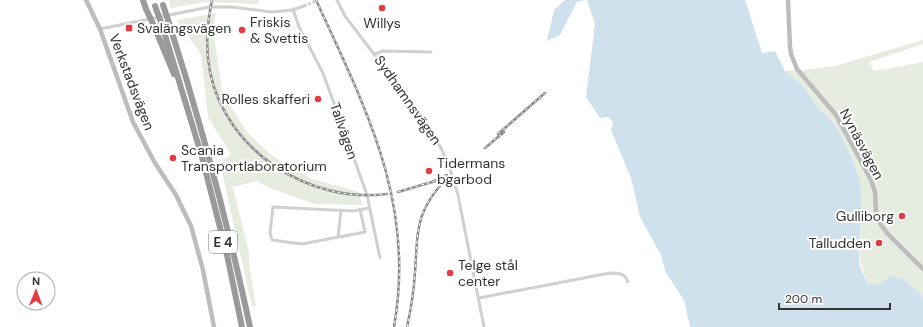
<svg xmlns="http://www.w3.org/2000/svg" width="923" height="327" font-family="'DM Sans',sans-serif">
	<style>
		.green { fill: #e6ecdf }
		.water { fill: #cfe1ed }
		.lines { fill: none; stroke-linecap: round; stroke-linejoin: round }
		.street-tunnel { stroke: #d6d6d6; stroke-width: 3; stroke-dasharray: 3 1.5; stroke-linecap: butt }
		.street { stroke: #d0d0d0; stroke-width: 3 }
		.secondary { stroke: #bdbdbd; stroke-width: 4.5 }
		.highway { stroke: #9a9a9a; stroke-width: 6 }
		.rail-casing { stroke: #888; stroke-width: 2.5 }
		.rail { stroke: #fff; stroke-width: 1; stroke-dasharray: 3; stroke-linecap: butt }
		.highway-bridge { stroke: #9a9a9a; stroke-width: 6 }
		.poi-dot { fill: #e33c44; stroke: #fff; stroke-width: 1.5 }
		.labels { text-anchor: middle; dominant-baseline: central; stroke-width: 4; stroke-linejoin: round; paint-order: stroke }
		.shield { fill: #fff; stroke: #707070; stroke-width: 1 }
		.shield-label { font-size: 13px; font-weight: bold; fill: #333 }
		.poi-label { font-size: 14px; fill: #333; stroke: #fff; text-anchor: start }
		.street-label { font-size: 14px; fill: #333; stroke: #fff }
	</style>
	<rect width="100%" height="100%" fill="#fff"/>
	<!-- green -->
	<path class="green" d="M 169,0 L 259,0 L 258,4 L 205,2 L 171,8 Z
		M 216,13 L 213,28 L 222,92 L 246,131 L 271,155 L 309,178 L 359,192 L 362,205 L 315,204 L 272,189 L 257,181 L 233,187 L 249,253 L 249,263 L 256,306 L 252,306 L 220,163 L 231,154 L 208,117 L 201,54 L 177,20 Z
		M 923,40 L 923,44 L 869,62 L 874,71 L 923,62 L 923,298 L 921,294 L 868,284 L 860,261 L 862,200 L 860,181 L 836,126 L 817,106 L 802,85 L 785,71 L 804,70 L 835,66 Z"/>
	<!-- water -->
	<path class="water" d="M 565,0 L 586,0 L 577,2 L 560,35 L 547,41 L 554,10 Z
		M 587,0 L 745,0 L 762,53 L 775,51 L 785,71 L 802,85 L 817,106 L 836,126 L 851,157 L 860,181 L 862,200 L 859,264 L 868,284 L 879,285 L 890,276 L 903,279 L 921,294 L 923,298 L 923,327 L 690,327 L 684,300 L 666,273 L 661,255 L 640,217 L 631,178 L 611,130 L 613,122 L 608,117 L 600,118 L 586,97 L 595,24 Z"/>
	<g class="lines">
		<!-- street-tunnel -->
		<path class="street-tunnel" d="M 304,6 L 318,0"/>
		<!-- street -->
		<path class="street" d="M 337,0 L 345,16 L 427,124 L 442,150 L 450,169 L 458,195 L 484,327
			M 293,9 L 299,27 L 323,73 L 352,153 L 367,195 L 380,258
			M 100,29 L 209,7 L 231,7 L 272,12 L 292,10 L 304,6
			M 375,54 L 383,51 L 431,52
			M 360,209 L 365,232 L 302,244 L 272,240 L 270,233 L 273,207 L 353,211 L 370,208
			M 338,237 L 341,210
			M 479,298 L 610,273 C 618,273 625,273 628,282"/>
		<!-- secondary -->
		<path class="secondary" d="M 86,0 L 100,29 L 133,122 L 155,163 L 176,195 L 191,226 L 203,270 L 214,327
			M 788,0 L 790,47 L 791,54 L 797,69 L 836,115 L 871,180 L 875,192 L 876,211 L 879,222 L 887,233 L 923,269"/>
		<!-- highway -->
		<path class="highway" d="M 143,0 L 146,9
			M 169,23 C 201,123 228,224 250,327
			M 162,25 L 202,157 L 227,255 L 242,327
			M 154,26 L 174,74"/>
		<defs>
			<path id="rail" d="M 212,0 C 207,25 205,47 210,72 C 226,151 309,204 387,194
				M 316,0 C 366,109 416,203 394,327
				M 498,134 L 545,93
				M 485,148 L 504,132
				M 398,192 L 432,182 L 447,175
				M 407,327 C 411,309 414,291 415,272 C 418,229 415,211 448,177"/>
		</defs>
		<!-- rail casing -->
		<use href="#rail" class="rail-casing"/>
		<!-- rail -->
		<use href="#rail" class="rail"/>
		<!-- highway-bridge -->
		<path class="highway-bridge" d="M 163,5 L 169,23
			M 155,6 L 162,25
			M 146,9 L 154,26"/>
	</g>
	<!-- markers -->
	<g class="poi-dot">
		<circle cx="382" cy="8" r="4"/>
		<rect x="125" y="24" width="8" height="8" rx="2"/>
		<circle cx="242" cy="30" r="4"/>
		<circle cx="318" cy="99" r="4"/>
		<circle cx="173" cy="158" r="4"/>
		<circle cx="429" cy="171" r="4"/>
		<circle cx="902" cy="216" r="4"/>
		<circle cx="879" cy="243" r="4"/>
		<circle cx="450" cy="273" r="4"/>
	</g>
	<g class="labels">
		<!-- shield labels -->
		<rect class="shield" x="209" y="231" width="28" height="22" rx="3"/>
		<g class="shield-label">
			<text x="223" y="242">E 4</text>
		</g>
		<!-- poi labels -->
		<g class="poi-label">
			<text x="250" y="22">Friskis<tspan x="250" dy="16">&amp; Svettis</tspan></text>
			<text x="382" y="23" text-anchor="middle">Willys</text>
			<text x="137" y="28">Svalängsvägen</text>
			<text x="310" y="99" text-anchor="end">Rolles skafferi</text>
			<text x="181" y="150">Scania<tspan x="181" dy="16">Transportlaboratorium</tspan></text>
			<text x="437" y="163">Tidermans<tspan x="437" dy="16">bgarbod</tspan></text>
			<text x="894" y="216" text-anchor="end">Gulliborg</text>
			<text x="871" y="243" text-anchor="end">Talludden</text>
			<text x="458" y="265">Telge stål<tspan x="458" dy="16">center</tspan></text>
		</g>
		<!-- street labels -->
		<g class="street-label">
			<text transform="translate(132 82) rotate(69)">Verkstadsvägen</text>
			<text transform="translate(408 100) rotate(55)">Sydhamnsvägen</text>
			<text transform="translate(344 131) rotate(71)">Tallvägen</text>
			<text transform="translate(862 144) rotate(62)">Nynäsvägen</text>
		</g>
	</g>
	<!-- north arrow -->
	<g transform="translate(36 291) rotate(1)"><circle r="19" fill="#ffffff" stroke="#adadad"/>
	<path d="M0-3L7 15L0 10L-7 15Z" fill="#e33c44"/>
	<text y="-6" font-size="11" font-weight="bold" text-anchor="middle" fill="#333333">N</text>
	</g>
	<!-- scale -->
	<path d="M779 303v6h111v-6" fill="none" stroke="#333333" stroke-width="2"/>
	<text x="785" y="303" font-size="12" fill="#333333" stroke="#ffffff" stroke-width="3" paint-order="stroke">200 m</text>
</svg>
